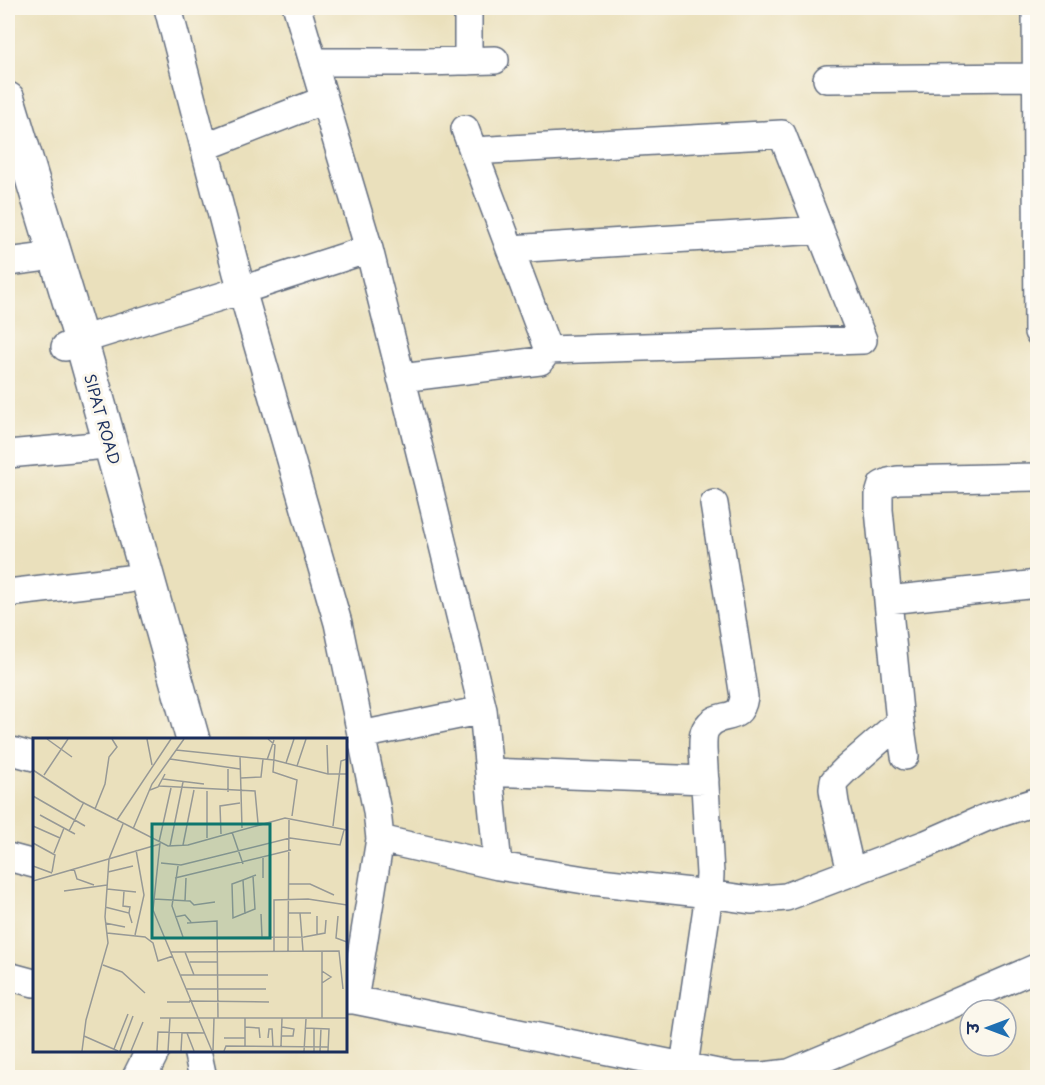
<svg xmlns="http://www.w3.org/2000/svg" width="1045" height="1085" font-family="'Playpen Sans','Playpen Sans Deva',sans-serif">
	<style>
		.lines { fill: none; stroke-linecap: round; stroke-linejoin: round }
		.minor-casing { stroke: #636d7f; stroke-width: 30 }
		.highway-casing { stroke: #636d7f; stroke-width: 36 }
		.minor { stroke: #fff; stroke-width: 27 }
		.highway { stroke: #fff; stroke-width: 33 }
		.labels { text-anchor: middle; dominant-baseline: central; stroke-width: 6; stroke-linejoin: round; paint-order: stroke }
		.street-label { font-size: 15px; fill: #1b2f5e; stroke: #fbf7ec }
		.inset-road { fill: none; stroke: #979996; stroke-width: 1.5 }
		.view { fill: #0f766e; fill-opacity: 0.15; stroke: #0f766e; stroke-width: 3 }
		.inset-edge { fill: none; stroke: #1b2f5e; stroke-width: 3 }
	</style>
	<rect width="100%" height="100%" fill="#fbf7ec"/>
	<filter id="ink" filterUnits="userSpaceOnUse"><feTurbulence type="fractalNoise" baseFrequency=".0167" numOctaves="2"/><feDisplacementMap in="SourceGraphic" scale="12" xChannelSelector="R" yChannelSelector="G"/><feConvolveMatrix kernelMatrix="1 2 1 2 8 2 1 2 1" color-interpolation-filters="sRGB"/></filter>
	<filter id="wash" filterUnits="userSpaceOnUse"><feTurbulence type="fractalNoise" baseFrequency=".008" numOctaves="4" result="noise"/><feDisplacementMap in="SourceGraphic" scale="24" xChannelSelector="R" yChannelSelector="G"/><feGaussianBlur stdDeviation="1.35" result="paint"/><feColorMatrix in="noise" values="0 0 0 0 0 0 0 0 0 0 0 0 0 0 0 0 0 1.4 0 .05"/><feComposite in="paint" operator="in"/></filter>
	<g filter="url(#wash)">
		<rect width="100%" height="100%" fill="#eae0bc"/>
	</g>
	<g filter="url(#ink)">
		<g class="lines">
			<defs>
				<path id="minor" d="M 168,8 L 237,273 L 338,623 L 377,811 L 380,839 L 354,1000
					M 297,8 L 369,249 L 428,484 L 483,710 L 498,866
					M 468,8 L 468,61
					M 1036,8 L 1038,332
					M 313,62 L 425,62 L 495,60
					M 827,79 L 1036,77
					M 465,129 L 548,350 L 863,340 L 782,134 L 473,151
					M 204,147 L 324,100
					M 510,249 L 820,230
					M 8,262 L 39,258
					M 65,347 L 81,340 L 242,290 L 369,249
					M 401,378 L 540,361 L 548,350
					M 8,454 L 95,446
					M 8,593 L 128,579
					M 888,600 L 1038,584
					M 361,735 L 483,710
					M 8,750 L 34,757
					M 905,756 L 900,722 L 879,510 L 879,495 L 882,485 L 889,482 L 898,480 L 1038,477
					M 489,772 L 705,780
					M 380,839 L 498,866 L 591,881 L 709,894 L 751,900 L 786,897 L 926,844 L 985,818 L 1038,801
					M 8,857 L 34,864
					M 851,872 L 835,803 L 833,789 L 834,781 L 845,770 L 900,722
					M 8,976 L 34,983
					M 345,1000 L 354,1000 L 733,1076 L 763,1076 L 789,1073 L 927,1015 L 1038,967
					M 197,1050 L 203,1078
					M 684,1066 L 709,894 L 710,874 L 703,750 C 703,742 702,732 708,726 C 720,710 740,725 744,697 L 714,504"/>
				<path id="highway" d="M 8,99 L 81,340 L 193,740
					M 139,1078 L 153,1050"/>
			</defs>
			<!-- minor casing -->
			<use href="#minor" class="minor-casing"/>
			<!-- highway casing -->
			<use href="#highway" class="highway-casing"/>
			<!-- minor -->
			<use href="#minor" class="minor"/>
			<!-- highway -->
			<use href="#highway" class="highway"/>
		</g>
	</g>
	<g class="labels">
		<!-- street labels -->
		<g class="street-label">
			<text transform="translate(103 419) rotate(74)">SIPAT ROAD</text>
		</g>
	</g>
	<!-- overview -->
	<g transform="translate(33 738)">
		<rect width="314" height="314" fill="#eae0bc"/>
		<path class="inset-road" d="M 14,1 L 39,19M 114,1 L 119,27M 235,1 L 242,7 L 240,34 L 264,42 L 259,78M 294,7 L 295,36M 143,12 L 241,22 L 295,36 L 314,36M 207,18 L 209,90M 137,21 L 207,31M 234,22 L 241,2M 253,25 L 261,1M 264,28 L 273,1M 0,32 L 47,63 L 135,108 L 155,107 L 252,80 L 314,92M 11,37 L 35,1M 208,40 L 228,39 L 230,21M 130,41 L 171,46M 126,48 L 222,53 L 225,85M 117,52 L 125,49 L 132,36M 174,53 L 174,100M 195,54 L 195,31M 0,58 L 52,88M 62,71 L 72,46 L 76,19 L 84,9 L 79,1M 7,77 L 42,96M 84,82 L 138,1M 0,88 L 27,100M 300,88 L 308,23 L 314,21M 100,91 L 119,46 L 151,1M 36,93 L 51,64M 199,94 L 210,126M 188,96 L 187,68 L 207,65M 126,104 L 138,50M 0,105 L 22,117 L 19,134M 127,105 L 120,172 L 179,313M 150,107 L 161,52M 137,108 L 150,44M 21,115 L 31,90M 230,120 L 230,140M 128,125 L 148,127 L 257,100 L 307,107 L 311,92M 0,128 L 19,135M 145,128 L 139,168 L 150,199M 41,131 L 44,141 L 61,147M 75,134 L 100,128M 220,138 L 222,171 L 200,180 L 199,146 L 210,142 L 223,137M 142,140 L 258,112M 210,142 L 212,176M 0,143 L 127,106M 256,146 L 277,146 L 301,157M 74,151 L 103,154M 31,153 L 74,147M 91,153 L 90,168 L 97,169 L 96,175M 121,161 L 157,163 L 161,167 L 182,164M 152,163 L 153,140M 72,169 L 96,175 L 99,185M 255,175 L 278,175M 267,175 L 270,213M 228,176 L 229,199M 305,178 L 303,200 L 314,204M 142,179 L 152,177 L 158,184M 72,185 L 92,189M 154,185 L 184,183 L 185,280M 74,195 L 112,199 L 120,205 L 125,223 L 140,218M 102,197 L 111,157 L 103,112M 284,197 L 284,178M 132,200 L 271,199 L 292,195 L 293,182M 241,213 L 241,162 L 275,161 L 314,167M 255,213 L 256,82M 138,214 L 306,213 L 310,251M 152,214 L 161,237M 157,224 L 185,224M 70,227 L 89,234 L 112,255M 289,233 L 298,239 L 289,245M 148,237 L 235,237M 153,251 L 233,251M 156,263 L 236,264M 134,264 L 157,264M 127,280 L 314,280M 289,280 L 289,213M 212,289 L 226,290 L 227,300M 272,290 L 296,291 L 295,313M 154,295 L 161,313M 51,298 L 85,313M 249,298 L 260,298 L 261,291 L 249,289M 191,300 L 212,300M 235,300 L 236,291 L 239,291 L 240,309M 248,308 L 249,280M 212,309 L 212,280M 81,311 L 95,276M 180,312 L 181,280M 49,313 L 53,282 L 75,205 L 72,179 L 76,121 L 90,86M 87,313 L 100,278M 98,313 L 110,284M 124,313 L 125,294 L 172,295M 135,313 L 137,280M 148,313 L 149,295M 191,313 L 193,308 L 295,309M 271,313 L 273,281M 281,313 L 281,290M 287,313 L 288,290"/>
		<path class="view" d="M 119,86 L 237,86 L 237,200 L 119,200 Z"/>
		<rect width="314" height="314" class="inset-edge"/>
	</g>
	<!-- margin -->
	<rect width="1045" height="1085" fill="none" stroke="#fbf7ec" stroke-width="30"/>
	<!-- north arrow -->
	<g transform="translate(988 1028) rotate(270)"><circle r="28" fill="#fbf7ec" stroke="#a1a7b3" stroke-width="1.5"/>
	<path d="M0-4.5L10 22L0 15L-10 22Z" fill="#1f6fb2"/>
	<text y="-9" font-size="16" font-weight="bold" text-anchor="middle" fill="#1b2f5e">उ</text>
	</g>
</svg>
